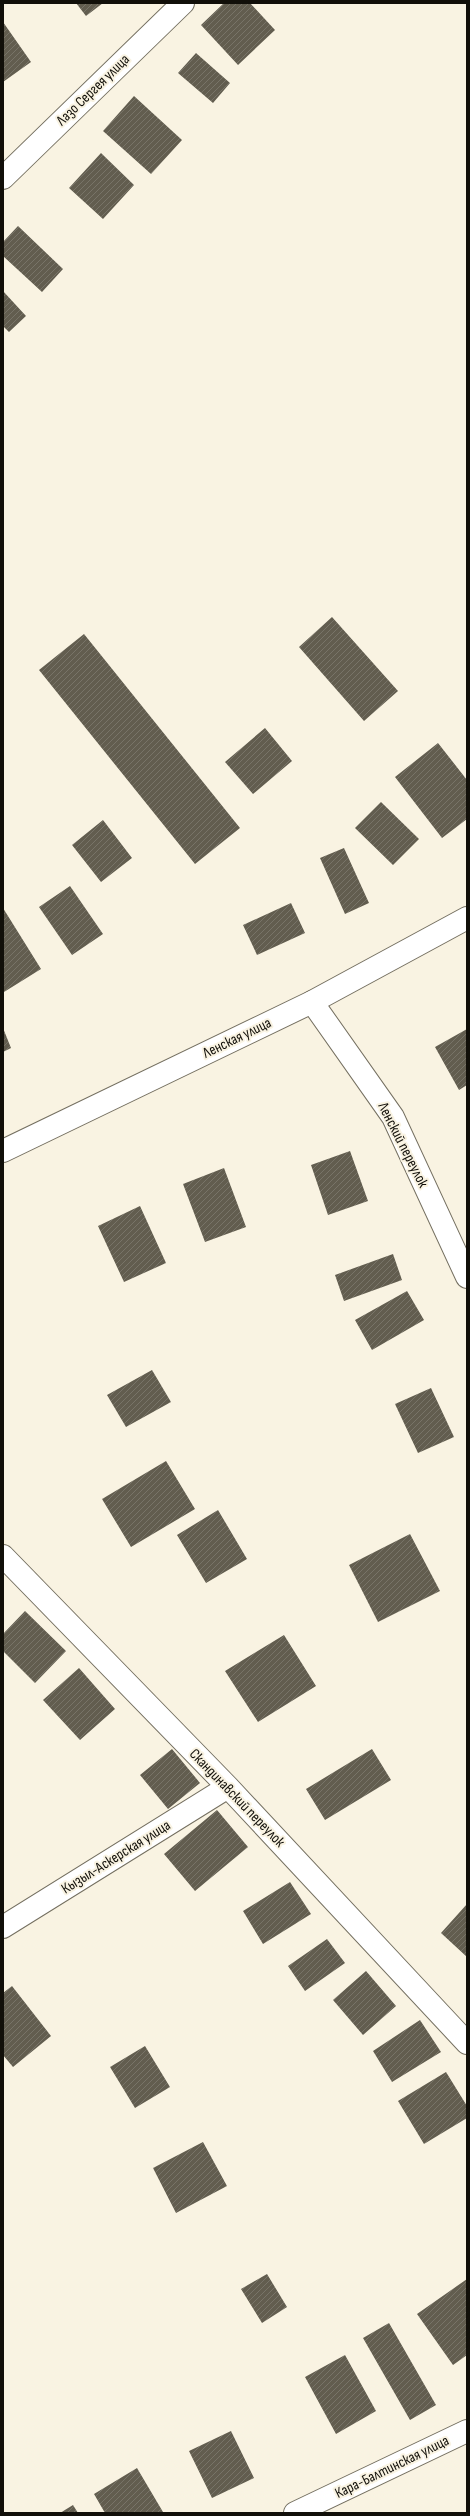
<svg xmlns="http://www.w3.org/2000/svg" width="470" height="2516" font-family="'Sofia Sans Condensed',sans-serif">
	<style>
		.building { fill: url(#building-hatch) }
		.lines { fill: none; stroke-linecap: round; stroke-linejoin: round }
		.minor-casing { stroke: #746f60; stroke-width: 24 }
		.secondary-casing { stroke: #746f60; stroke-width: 24 }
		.minor { stroke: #fff; stroke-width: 22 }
		.secondary { stroke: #fff; stroke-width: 22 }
		.labels { text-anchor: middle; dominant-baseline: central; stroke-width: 4; stroke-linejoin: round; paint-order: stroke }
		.street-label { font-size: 15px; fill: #110f09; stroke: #f9f3e2 }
	</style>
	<defs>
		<pattern id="building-hatch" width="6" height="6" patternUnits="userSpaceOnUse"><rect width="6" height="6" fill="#625d4f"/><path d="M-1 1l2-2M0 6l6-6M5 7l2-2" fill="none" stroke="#787468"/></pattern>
	</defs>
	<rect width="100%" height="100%" fill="#f9f3e2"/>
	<!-- building -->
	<path class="building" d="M 76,3 L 103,3 L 86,16 Z
		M 224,3 L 250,3 L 275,30 L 238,65 L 201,25 Z
		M 3,22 L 31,62 L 3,82 Z
		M 196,53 L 230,83 L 213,103 L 178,73 Z
		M 134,96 L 182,140 L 151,174 L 103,131 Z
		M 101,153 L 134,185 L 103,219 L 69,188 Z
		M 18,226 L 63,269 L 42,292 L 3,256 L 3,242 Z
		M 3,291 L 26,316 L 9,332 L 3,326 Z
		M 332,617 L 398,691 L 364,721 L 299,647 Z
		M 84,634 L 240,828 L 195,864 L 39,670 Z
		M 265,728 L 292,761 L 253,794 L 225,762 Z
		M 438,743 L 467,780 L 467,819 L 442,838 L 395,777 Z
		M 381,802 L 419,839 L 393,865 L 355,828 Z
		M 103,820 L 132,858 L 101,882 L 72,845 Z
		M 344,848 L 369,903 L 345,914 L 320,858 Z
		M 70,886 L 103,934 L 72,955 L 39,907 Z
		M 291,903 L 305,933 L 257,955 L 243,925 Z
		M 3,908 L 41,969 L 4,992 L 3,991 Z
		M 3,1028 L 11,1048 L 3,1052 Z
		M 467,1029 L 467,1085 L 459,1090 L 435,1047 Z
		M 350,1151 L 368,1201 L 328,1215 L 311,1165 Z
		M 224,1168 L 246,1227 L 205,1242 L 183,1184 Z
		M 140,1206 L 166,1263 L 124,1282 L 98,1226 Z
		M 393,1254 L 402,1280 L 344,1301 L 335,1275 Z
		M 407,1291 L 424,1320 L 372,1350 L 355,1320 Z
		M 152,1370 L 171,1402 L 126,1427 L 107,1395 Z
		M 431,1388 L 454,1437 L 418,1453 L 395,1404 Z
		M 166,1461 L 195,1509 L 131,1547 L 102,1499 Z
		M 218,1510 L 247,1559 L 206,1583 L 177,1535 Z
		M 410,1534 L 440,1591 L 378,1622 L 349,1565 Z
		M 25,1611 L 66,1651 L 35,1683 L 3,1651 L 3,1634 Z
		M 284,1635 L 316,1686 L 258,1722 L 225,1671 Z
		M 79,1668 L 115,1709 L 80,1740 L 43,1700 Z
		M 172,1749 L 200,1783 L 168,1809 L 140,1775 Z
		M 372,1749 L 391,1780 L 325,1820 L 306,1789 Z
		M 217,1810 L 248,1847 L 195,1891 L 164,1854 Z
		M 290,1882 L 311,1914 L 263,1944 L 243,1911 Z
		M 467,1904 L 467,1957 L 441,1933 Z
		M 327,1939 L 345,1963 L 305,1991 L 288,1966 Z
		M 366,1971 L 396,2006 L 363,2035 L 333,2000 Z
		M 12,1986 L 51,2036 L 13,2067 L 3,2055 L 3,1993 Z
		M 420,2020 L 441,2052 L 392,2082 L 373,2051 Z
		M 145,2046 L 170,2087 L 135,2108 L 110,2067 Z
		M 446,2072 L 467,2106 L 467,2118 L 424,2144 L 398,2101 Z
		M 203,2142 L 227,2186 L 176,2213 L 153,2168 Z
		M 267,2274 L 287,2307 L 262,2323 L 241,2289 Z
		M 467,2279 L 467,2355 L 453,2365 L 417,2314 Z
		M 389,2323 L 436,2405 L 410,2420 L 363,2338 Z
		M 345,2355 L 376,2411 L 336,2434 L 305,2377 Z
		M 231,2431 L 254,2478 L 212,2498 L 189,2451 Z
		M 137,2468 L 163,2512 L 105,2513 L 94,2494 Z
		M 73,2505 L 78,2513 L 60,2513 Z"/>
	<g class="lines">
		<defs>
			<path id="minor" d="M 3,178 L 183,3
				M 312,1002 L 393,1117 L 467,1277
				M 3,1556 L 228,1787 L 467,2043
				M 3,1927 L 228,1787
				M 295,2513 L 467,2431"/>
			<path id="secondary" d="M 3,1151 L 312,1002 L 467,918"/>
		</defs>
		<!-- minor casing -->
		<use href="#minor" class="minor-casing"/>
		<!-- secondary casing -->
		<use href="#secondary" class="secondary-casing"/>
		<!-- minor -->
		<use href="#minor" class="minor"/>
		<!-- secondary -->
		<use href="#secondary" class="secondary"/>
	</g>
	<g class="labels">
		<!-- street labels -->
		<g class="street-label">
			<text transform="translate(93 90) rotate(-44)">Лазо Сергея улица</text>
			<text transform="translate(237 1038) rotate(-26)">Ленская улица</text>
			<text transform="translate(403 1145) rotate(63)">Ленский переулок</text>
			<text transform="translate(237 1798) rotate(46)">Скандинавский переулок</text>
			<text transform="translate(116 1857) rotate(-32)">Кызыл-Аскерская улица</text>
			<text transform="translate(392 2467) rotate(-26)">Кара-Балтинская улица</text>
		</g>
	</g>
	<!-- border -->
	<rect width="470" height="2516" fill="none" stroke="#110f09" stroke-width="8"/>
</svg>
